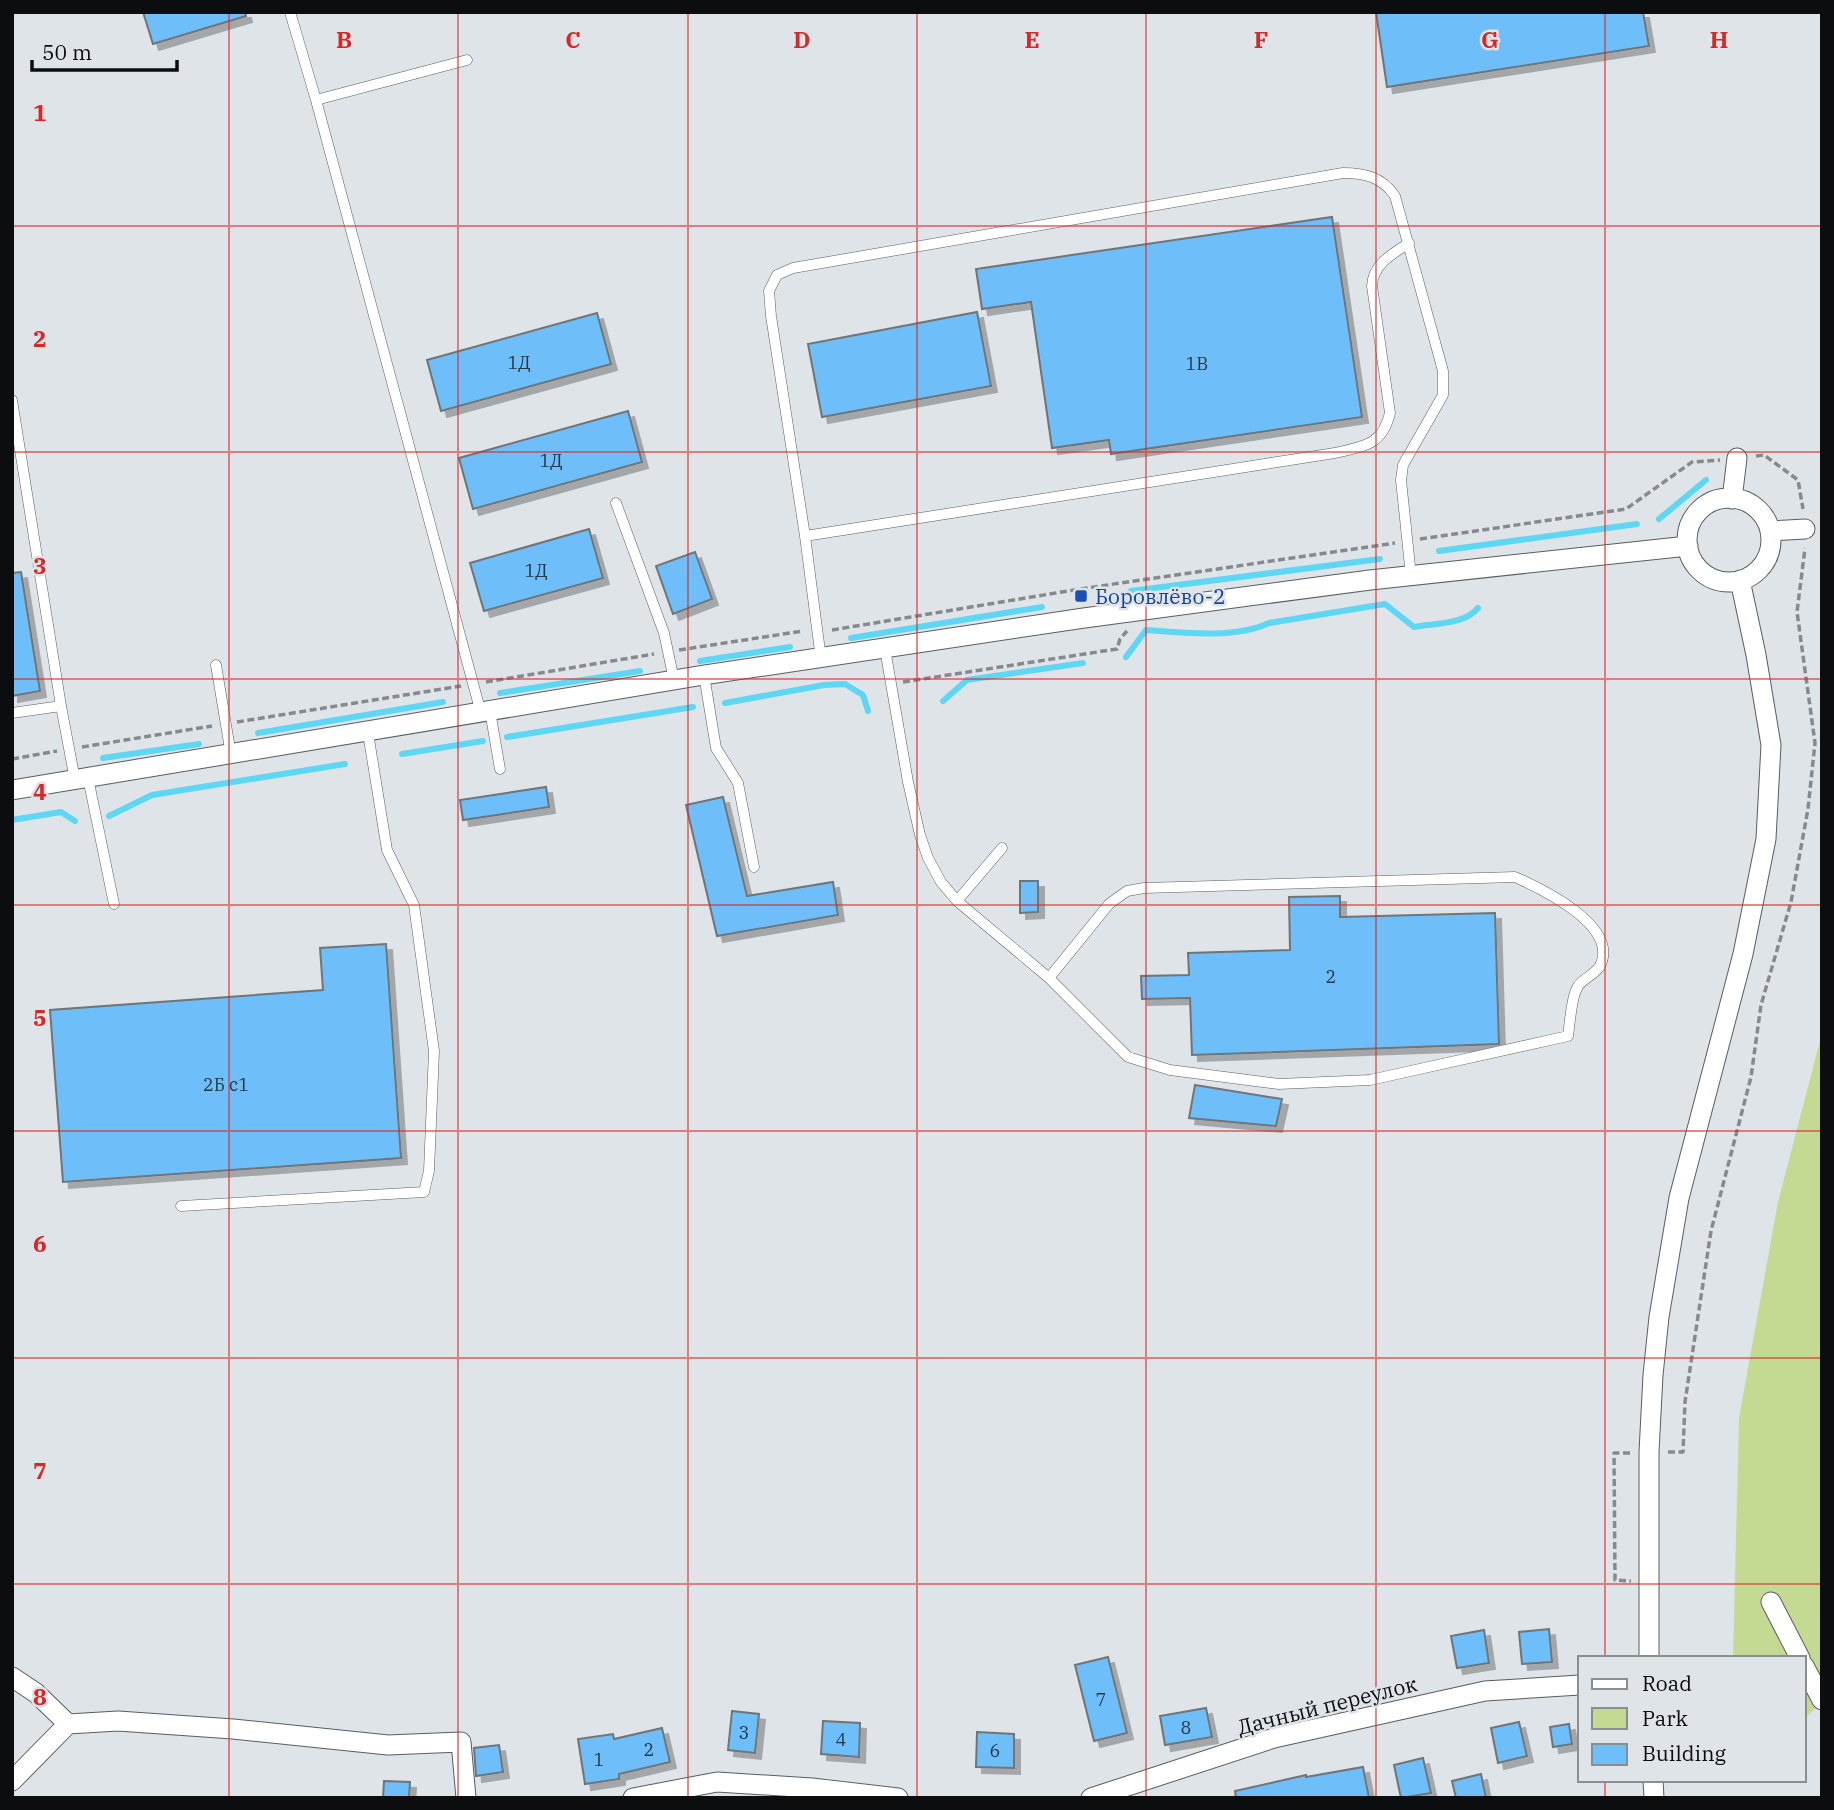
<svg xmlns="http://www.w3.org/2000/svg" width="1834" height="1810" font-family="'IBM Plex Serif',serif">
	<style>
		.green { fill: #c4d991 }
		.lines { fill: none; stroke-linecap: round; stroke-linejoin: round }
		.stream { stroke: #5dd7f4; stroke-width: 6 }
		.building { fill: #6ebff9; stroke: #6f7477; stroke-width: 2; filter: url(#shadow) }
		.lane-casing { stroke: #585d60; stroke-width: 11 }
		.street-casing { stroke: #585d60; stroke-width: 21 }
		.path { stroke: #878a8d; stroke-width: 3.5; stroke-dasharray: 7 3.5; stroke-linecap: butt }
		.lane { stroke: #fff; stroke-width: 10 }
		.street { stroke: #fff; stroke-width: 19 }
		.grid { fill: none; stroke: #d62828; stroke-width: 2; stroke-opacity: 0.55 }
		.transit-dot { fill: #1a4fb4; stroke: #dfe4e8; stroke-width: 2.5 }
		.labels { text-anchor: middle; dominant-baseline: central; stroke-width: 5; stroke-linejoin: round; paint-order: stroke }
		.number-label { font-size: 18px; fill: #243a49 }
		.transit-label { font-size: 21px; fill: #164399; stroke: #dfe4e8; text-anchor: start }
		.street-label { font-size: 21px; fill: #0c0d0e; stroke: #dfe4e8 }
		.grid-label { font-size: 23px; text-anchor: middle; font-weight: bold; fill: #d62828; stroke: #dfe4e8; stroke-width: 5; stroke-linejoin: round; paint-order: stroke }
	</style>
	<defs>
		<filter id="shadow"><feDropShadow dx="6" dy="6" stdDeviation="0" flood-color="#0004"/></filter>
	</defs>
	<rect width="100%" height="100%" fill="#dfe4e8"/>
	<!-- green -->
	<path class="green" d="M 1822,1033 L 1822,1702 L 1804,1719 L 1804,1658 L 1733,1658 L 1739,1418 L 1778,1202 Z"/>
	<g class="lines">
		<!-- stream -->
		<path class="stream" d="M 1659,519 L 1706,480
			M 1439,551 L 1637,524
			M 1131,591 L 1380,559
			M 851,638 L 1042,607
			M 1126,657 L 1146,630 C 1184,633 1234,639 1269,623 L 1385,604 L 1414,627 C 1435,623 1464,625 1478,608
			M 700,661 L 790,647
			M 500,693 L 640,671
			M 943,701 L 967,680 L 1083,663
			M 725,703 L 824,685 L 845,684 L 863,695 L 868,711
			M 258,733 L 443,702
			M 507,737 L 693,707
			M 402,754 L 483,741
			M 103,758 L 199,744
			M 109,816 L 152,795 L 345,764
			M 12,820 L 61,812 L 75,821"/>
	</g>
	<!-- building -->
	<path class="building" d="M 143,12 L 245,12 L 246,16 L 153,44 Z
		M 1376,12 L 1643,12 L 1649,46 L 1387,87 Z
		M 1332,217 L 1362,417 L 1111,454 L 1109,440 L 1052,448 L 1031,302 L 982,309 L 976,269 Z
		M 977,312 L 991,386 L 822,417 L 808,344 Z
		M 597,313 L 611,364 L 441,411 L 427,360 Z
		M 628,411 L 642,462 L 473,509 L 459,458 Z
		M 589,529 L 603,578 L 484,611 L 470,563 Z
		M 695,552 L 712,599 L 673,614 L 656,566 Z
		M 21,572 L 40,691 L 12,696 L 12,573 Z
		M 546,787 L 549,807 L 463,820 L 460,800 Z
		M 723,797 L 747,896 L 833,882 L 838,915 L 717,936 L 686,805 Z
		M 1020,881 L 1038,881 L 1038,912 L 1020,913 Z
		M 1340,896 L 1340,917 L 1495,913 L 1499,1044 L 1192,1055 L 1190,998 L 1142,999 L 1141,976 L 1189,975 L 1188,953 L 1290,950 L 1289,897 Z
		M 386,944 L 401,1158 L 63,1182 L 50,1010 L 323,990 L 320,948 Z
		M 1195,1085 L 1282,1099 L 1276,1126 L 1189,1118 Z
		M 1549,1629 L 1552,1662 L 1522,1664 L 1519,1632 Z
		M 1484,1630 L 1489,1663 L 1457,1668 L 1451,1636 Z
		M 1108,1657 L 1127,1733 L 1094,1741 L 1075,1665 Z
		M 1206,1708 L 1212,1737 L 1165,1745 L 1160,1716 Z
		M 732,1711 L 759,1714 L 755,1753 L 728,1750 Z
		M 823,1721 L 860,1723 L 859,1757 L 821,1754 Z
		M 1519,1722 L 1527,1756 L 1498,1763 L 1491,1728 Z
		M 1569,1724 L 1572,1744 L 1553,1747 L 1550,1727 Z
		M 662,1728 L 670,1762 L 619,1774 L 619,1779 L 585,1784 L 578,1739 L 613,1734 L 614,1739 Z
		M 977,1732 L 1014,1734 L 1014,1768 L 976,1767 Z
		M 499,1745 L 503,1772 L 476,1776 L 474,1748 Z
		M 1423,1758 L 1431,1793 L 1401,1798 L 1394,1765 Z
		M 1363,1767 L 1369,1798 L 1236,1798 L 1235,1791 L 1306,1775 L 1306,1777 Z
		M 1481,1774 L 1486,1798 L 1456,1798 L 1452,1781 Z
		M 384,1781 L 410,1782 L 409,1798 L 383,1798 Z"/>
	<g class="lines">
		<defs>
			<path id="lane" d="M 290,12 L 316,100 L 481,713
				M 316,100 L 467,60
				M 12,400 L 61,706 L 75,780
				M 616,503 L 664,633 L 674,680
				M 805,536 L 1335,453 C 1364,446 1382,446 1390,413 L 1372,286 C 1373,264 1391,255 1409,243
				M 885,649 L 908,782 L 920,835 L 928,858 L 941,882 L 957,901 L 1049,978 L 1128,1057 L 1170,1070 L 1279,1084 L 1370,1080 L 1568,1036 C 1570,1023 1571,999 1577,988 C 1581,979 1595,975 1600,966 C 1620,926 1542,889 1515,877 L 1144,888 L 1127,891 L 1109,904 L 1049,978
				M 821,659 L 805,536 L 771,316 L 769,291 L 777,275 L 793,268 L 1343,173 C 1365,173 1382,177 1395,196 L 1443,371 L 1443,395 L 1403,465 L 1401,480 L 1411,576
				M 216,665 L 231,755
				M 704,675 L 716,748 L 738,783 L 754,867
				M 490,711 L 500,769
				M 12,713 L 61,706
				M 88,778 L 114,904
				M 957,901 L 1002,848
				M 181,1206 L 424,1192 L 429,1171 L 434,1051 L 414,905 L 387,850 L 368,733"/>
			<path id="street" d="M1687 540a42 42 0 1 1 84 0a42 42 0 1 1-84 0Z
				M 1732,499 L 1737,458
				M 1770,531 L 1805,529
				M 12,790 L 704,675 L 1084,618 L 1370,580 L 1688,546
				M 1771,1602 L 1800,1658
				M 1649,1658 L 1649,1452 L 1653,1375 L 1659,1317 L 1679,1198 L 1743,954 L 1766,839 L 1771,745 L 1756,655 L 1740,580
				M 1804,1666 L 1822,1700
				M 12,1677 L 36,1693 L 68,1724
				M 1653,1780 L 1654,1798
				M 12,1781 L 68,1724 L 118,1721 L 233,1729 L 388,1745 L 461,1742 L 466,1798
				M 633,1798 L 717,1782 L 812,1788 L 898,1798
				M 1091,1798 L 1274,1738 L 1485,1691 L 1580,1685"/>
		</defs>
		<!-- lane casing -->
		<use href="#lane" class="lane-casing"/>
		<!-- street casing -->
		<use href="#street" class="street-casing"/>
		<!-- path -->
		<path class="path" d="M 1756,456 L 1764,455 L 1798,480 L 1803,509
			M 1420,539 L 1626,509 L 1692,462 L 1720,460
			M 832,630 L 1080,589 L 1395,543
			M 679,650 L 803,631
			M 486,682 L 654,654
			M 903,682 L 1117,649 L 1120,639 L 1127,631
			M 237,722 L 461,686
			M 82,747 L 212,726
			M 12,759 L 57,751
			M 1668,1452 L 1683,1452 L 1685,1402 L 1711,1231 L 1751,1077 L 1761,1005 L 1791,902 L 1808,809 L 1815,743 L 1797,612 L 1805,548
			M 1630,1453 L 1614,1453 L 1615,1580 L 1631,1581"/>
		<!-- lane -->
		<use href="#lane" class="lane"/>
		<!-- street -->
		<use href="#street" class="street"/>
	</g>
	<!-- grid -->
	<path class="grid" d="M 229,12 L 229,1798M 458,12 L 458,1798M 688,12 L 688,1798M 917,12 L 917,1798M 1146,12 L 1146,1798M 1376,12 L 1376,1798M 1605,12 L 1605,1658M 12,226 L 1822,226M 12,452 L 1822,452M 12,679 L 1822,679M 12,905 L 1822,905M 12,1131 L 1822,1131M 12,1358 L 1822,1358M 12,1584 L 1822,1584M 1605,1780 L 1605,1798"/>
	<!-- markers -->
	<rect class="transit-dot" x="1074" y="589" width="14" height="14" rx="3.5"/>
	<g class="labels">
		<!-- number labels -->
		<g class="number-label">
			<text x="519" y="362">1Д</text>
			<text x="1197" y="363">1В</text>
			<text x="551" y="460">1Д</text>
			<text x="536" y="570">1Д</text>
			<text x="1331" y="976">2</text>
			<text x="226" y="1084">2Б с1</text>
			<text x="1101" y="1699">7</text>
			<text x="1186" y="1727">8</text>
			<text x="744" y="1732">3</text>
			<text x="841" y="1739">4</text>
			<text x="649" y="1749">2</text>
			<text x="995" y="1750">6</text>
			<text x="599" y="1759">1</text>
		</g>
		<!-- transit labels -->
		<g class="transit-label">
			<text x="1095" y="596">Боровлёво-2</text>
		</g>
		<!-- street labels -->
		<g class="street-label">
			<text transform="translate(1327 1705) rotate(-14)">Дачный переулок</text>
		</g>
	</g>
	<g class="grid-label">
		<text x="344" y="48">B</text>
		<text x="573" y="48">C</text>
		<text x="802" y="48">D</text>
		<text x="1032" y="48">E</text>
		<text x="1261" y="48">F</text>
		<text x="1490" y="48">G</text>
		<text x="1719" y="48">H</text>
		<text x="40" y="121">1</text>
		<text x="40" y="347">2</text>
		<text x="40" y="574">3</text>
		<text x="40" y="800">4</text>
		<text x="40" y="1026">5</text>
		<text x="40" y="1252">6</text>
		<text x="40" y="1479">7</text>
		<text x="40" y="1705">8</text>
	</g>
	<!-- border -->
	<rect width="1834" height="1810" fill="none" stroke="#0c0d0e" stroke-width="28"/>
	<!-- legend -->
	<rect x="1578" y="1656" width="228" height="126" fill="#dfe4e8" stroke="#8b8e91" stroke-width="2"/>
	<rect x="1592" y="1679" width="35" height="10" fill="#ffffff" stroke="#8b8e91" stroke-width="2"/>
	<text x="1642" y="1691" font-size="21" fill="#0c0d0e">Road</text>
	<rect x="1592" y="1708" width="35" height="21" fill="#c4d991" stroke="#8b8e91" stroke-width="2"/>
	<text x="1642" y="1726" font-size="21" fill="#0c0d0e">Park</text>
	<rect x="1592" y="1744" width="35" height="21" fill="#6ebff9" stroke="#8b8e91" stroke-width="2"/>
	<text x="1642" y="1761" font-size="21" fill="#0c0d0e">Building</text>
	<!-- scale -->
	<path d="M32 60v10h145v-10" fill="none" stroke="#0c0d0e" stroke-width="3.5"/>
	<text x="42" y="60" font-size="21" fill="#0c0d0e" stroke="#dfe4e8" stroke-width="5" paint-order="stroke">50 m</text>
</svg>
